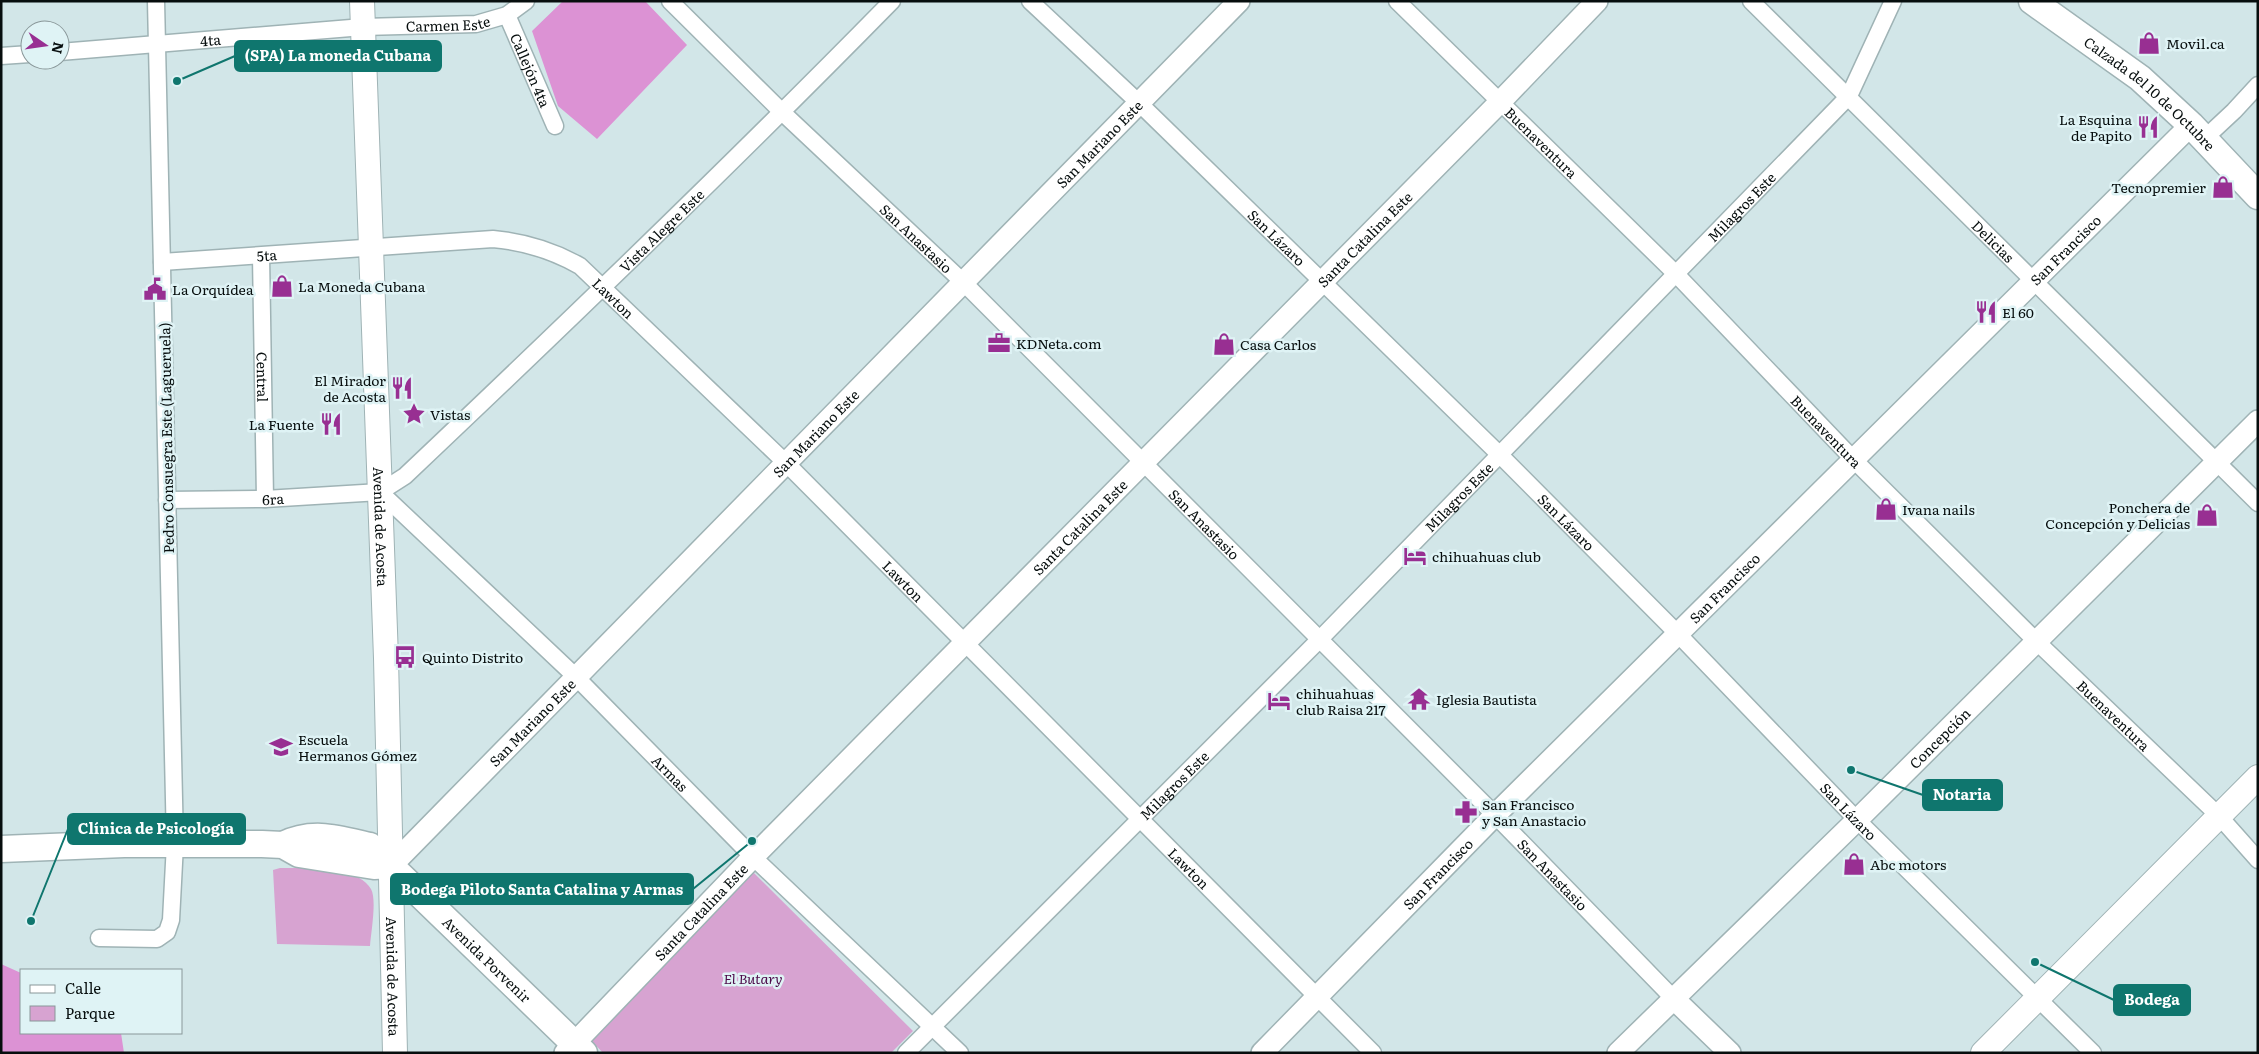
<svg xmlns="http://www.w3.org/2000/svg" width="2259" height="1054" font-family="Literata,serif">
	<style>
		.green { fill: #d7a3d1 }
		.forest { fill: #dc92d4 }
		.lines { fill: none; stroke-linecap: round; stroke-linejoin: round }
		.minor-casing { stroke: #9fb3b5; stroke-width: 19 }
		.tertiary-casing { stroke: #9fb3b5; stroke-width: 24 }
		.secondary-casing { stroke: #9fb3b5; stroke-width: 26 }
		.primary-casing { stroke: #9fb3b5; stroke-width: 29 }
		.minor { stroke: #fff; stroke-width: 16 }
		.tertiary { stroke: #fff; stroke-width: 21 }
		.secondary { stroke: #fff; stroke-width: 24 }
		.primary { stroke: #fff; stroke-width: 26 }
		.labels { text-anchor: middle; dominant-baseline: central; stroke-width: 5; stroke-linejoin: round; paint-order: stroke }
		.street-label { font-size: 14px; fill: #070e0e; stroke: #dff3f5 }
		.poi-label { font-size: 14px; fill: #070e0e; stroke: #dff3f5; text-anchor: start }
		.park-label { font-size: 14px; font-style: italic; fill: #4c0949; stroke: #dff3f5 }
		.leader { fill: none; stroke: #0f766e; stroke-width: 2 }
		.callout-dot { fill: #0f766e; stroke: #dff3f5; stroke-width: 2 }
		.callout { fill: #0f766e; stroke: #0f766e; stroke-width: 2 }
		.callout-label { font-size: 15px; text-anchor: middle; font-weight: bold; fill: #fff }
	</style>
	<rect width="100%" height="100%" fill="#d2e6e8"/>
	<!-- green -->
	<path class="green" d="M 280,868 C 302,868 358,865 371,889 C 377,900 371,932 370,946 L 277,944 L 273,870 Z
		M 753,872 L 913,1031 L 891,1053 L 603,1053 L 590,1039 Z"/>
	<!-- forest -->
	<path class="forest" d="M 563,1 L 645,1 L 687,45 L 597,139 L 558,106 L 532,31 Z
		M 1,964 L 21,973 L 21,1033 L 121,1033 L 124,1053 L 1,1053 Z"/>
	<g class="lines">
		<defs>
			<g id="minor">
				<path id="s1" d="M 670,1 L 783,113 L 963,282 L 1495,815 L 1673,998"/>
				<path id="s2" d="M 1030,1 L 1138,102 L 1500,455 L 1678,634 L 1857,820 L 2093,1053"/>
				<path id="s3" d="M 1397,1 L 1675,273 L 1854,460 L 2036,641 L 2219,816 L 2258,860"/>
				<path id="s4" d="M 1751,1 L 2258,503"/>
				<path id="s5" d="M 507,15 L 555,126"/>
				<path id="s6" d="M 60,52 L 363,27 L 476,24 L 507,15 L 526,1"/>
				<path d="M 1,56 L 30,54"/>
				<path d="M 2204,139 L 2234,111 L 2258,85"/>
				<path id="s7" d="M 261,256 L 265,499"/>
				<path id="s8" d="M 162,262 L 493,239 C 525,242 552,250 580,266 L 786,463 L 1373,1053"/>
				<path id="s9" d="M 380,492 L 575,676 L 753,857 L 960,1053"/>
				<path id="s10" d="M 167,500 L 265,499 L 380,492 L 405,476 C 570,320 733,163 892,1"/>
				<path d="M 99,938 L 157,939 L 167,932 L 171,920 L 175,844 L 156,1"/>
				<path id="s11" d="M 906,1053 L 1320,639 L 1849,96 L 1893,1"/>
			</g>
			<g id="tertiary">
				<path id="s12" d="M 392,865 L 1239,1"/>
				<path d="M 1673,998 L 1730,1053"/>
				<path id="s13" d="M 565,1053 L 753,857 L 1500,102 L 1597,1"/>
				<path id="s14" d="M 1262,1053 L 1495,815 L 2191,125"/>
				<path id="s15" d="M 1618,1053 L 1857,820 L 2258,421"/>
			</g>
			<g id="secondary">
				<path id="s16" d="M 362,1 L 386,658 L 395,1053"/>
				<path d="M 1983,1053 L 2258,777"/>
			</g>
			<g id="primary">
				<path id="s17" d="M 2032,1 L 2140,78 L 2191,125 L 2258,196"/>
				<path id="s18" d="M 283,845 C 313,830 339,839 370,846 L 584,1053"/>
				<path d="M 1,849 L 124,844 L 262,844 L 283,845 L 299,854 L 374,866 L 392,865"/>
			</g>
		</defs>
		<!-- minor casing -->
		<use href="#minor" class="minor-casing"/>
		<!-- tertiary casing -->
		<use href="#tertiary" class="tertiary-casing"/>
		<!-- secondary casing -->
		<use href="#secondary" class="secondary-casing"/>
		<!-- primary casing -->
		<use href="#primary" class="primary-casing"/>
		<!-- minor -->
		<use href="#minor" class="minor"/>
		<!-- tertiary -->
		<use href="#tertiary" class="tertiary"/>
		<!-- secondary -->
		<use href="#secondary" class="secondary"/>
		<!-- primary -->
		<use href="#primary" class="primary"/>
	</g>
	<!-- icons -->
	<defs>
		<symbol id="shop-bare" viewBox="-9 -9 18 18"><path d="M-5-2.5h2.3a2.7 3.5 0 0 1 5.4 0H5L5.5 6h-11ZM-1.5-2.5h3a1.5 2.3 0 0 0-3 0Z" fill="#982f92" stroke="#dff3f5" stroke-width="2.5" paint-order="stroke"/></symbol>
		<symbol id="restaurant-bare" viewBox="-9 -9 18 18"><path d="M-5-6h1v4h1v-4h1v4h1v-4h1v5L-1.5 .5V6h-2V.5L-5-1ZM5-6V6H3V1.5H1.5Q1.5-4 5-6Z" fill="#982f92" stroke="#dff3f5" stroke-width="2.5" paint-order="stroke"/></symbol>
		<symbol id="civic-bare" viewBox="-9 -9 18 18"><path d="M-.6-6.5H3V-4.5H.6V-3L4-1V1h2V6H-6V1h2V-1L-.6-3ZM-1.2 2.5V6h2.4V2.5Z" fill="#982f92" stroke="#dff3f5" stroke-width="2.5" paint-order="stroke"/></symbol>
		<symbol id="office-bare" viewBox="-9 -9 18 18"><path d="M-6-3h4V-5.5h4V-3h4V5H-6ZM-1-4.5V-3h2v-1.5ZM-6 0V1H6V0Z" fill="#982f92" stroke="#dff3f5" stroke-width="2.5" paint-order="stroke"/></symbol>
		<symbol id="sight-bare" viewBox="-9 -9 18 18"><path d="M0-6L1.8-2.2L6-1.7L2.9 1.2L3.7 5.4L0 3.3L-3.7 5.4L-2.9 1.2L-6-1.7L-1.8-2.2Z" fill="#982f92" stroke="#dff3f5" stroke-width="2.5" paint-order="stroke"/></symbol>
		<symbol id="hotel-bare" viewBox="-9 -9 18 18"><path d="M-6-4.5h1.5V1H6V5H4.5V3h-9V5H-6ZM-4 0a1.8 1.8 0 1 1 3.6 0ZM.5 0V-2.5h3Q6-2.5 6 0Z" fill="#982f92" stroke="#dff3f5" stroke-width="2.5" paint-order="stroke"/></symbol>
		<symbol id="bus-bare" viewBox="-9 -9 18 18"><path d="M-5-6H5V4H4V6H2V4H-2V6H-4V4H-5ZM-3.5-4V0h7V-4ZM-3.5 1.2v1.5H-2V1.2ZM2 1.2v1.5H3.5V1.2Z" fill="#982f92" stroke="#dff3f5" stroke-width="2.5" paint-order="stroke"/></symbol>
		<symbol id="temple-bare" viewBox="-9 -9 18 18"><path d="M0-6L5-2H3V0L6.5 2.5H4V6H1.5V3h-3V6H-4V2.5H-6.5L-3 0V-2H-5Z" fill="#982f92" stroke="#dff3f5" stroke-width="2.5" paint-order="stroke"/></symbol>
		<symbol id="school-bare" viewBox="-9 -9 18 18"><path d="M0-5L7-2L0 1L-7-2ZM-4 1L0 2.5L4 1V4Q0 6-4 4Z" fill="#982f92" stroke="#dff3f5" stroke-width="2.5" paint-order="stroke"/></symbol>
		<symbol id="pharmacy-bare" viewBox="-9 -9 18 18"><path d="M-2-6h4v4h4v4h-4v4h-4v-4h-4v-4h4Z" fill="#982f92" stroke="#dff3f5" stroke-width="2.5" paint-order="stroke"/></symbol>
	</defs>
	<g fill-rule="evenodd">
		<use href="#shop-bare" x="2133" y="27" width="32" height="32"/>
		<use href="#restaurant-bare" x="2132" y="111" width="32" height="32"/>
		<use href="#shop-bare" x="2207" y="171" width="32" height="32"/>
		<use href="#shop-bare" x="266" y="270" width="32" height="32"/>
		<use href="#civic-bare" x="139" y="273" width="32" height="32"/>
		<use href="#restaurant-bare" x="1970" y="296" width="32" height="32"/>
		<use href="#office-bare" x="983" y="327" width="32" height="32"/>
		<use href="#shop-bare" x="1208" y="328" width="32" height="32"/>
		<use href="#restaurant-bare" x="386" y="372" width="32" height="32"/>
		<use href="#sight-bare" x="398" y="398" width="32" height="32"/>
		<use href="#restaurant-bare" x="315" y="408" width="32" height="32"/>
		<use href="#shop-bare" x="1870" y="493" width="32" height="32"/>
		<use href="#shop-bare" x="2191" y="499" width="32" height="32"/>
		<use href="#hotel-bare" x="1399" y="540" width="32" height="32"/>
		<use href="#bus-bare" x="389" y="641" width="32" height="32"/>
		<use href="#temple-bare" x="1403" y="683" width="32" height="32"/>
		<use href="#hotel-bare" x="1263" y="685" width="32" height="32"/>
		<use href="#school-bare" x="265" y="731" width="32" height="32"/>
		<use href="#pharmacy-bare" x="1450" y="796" width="32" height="32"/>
		<use href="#shop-bare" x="1838" y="848" width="32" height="32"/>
	</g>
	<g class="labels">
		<!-- street labels -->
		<g class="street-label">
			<text stroke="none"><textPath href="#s6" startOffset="389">Carmen Este</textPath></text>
			<text stroke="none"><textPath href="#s6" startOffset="151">4ta</textPath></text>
			<text stroke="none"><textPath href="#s5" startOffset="60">Callejón 4ta</textPath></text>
			<text stroke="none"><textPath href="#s17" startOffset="150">Calzada del 10 de Octubre</textPath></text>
			<text stroke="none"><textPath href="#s12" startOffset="1010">San Mariano Este</textPath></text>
			<text stroke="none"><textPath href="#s3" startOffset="202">Buenaventura</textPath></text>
			<text stroke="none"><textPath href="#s11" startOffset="1189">Milagros Este</textPath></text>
			<text stroke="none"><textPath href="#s10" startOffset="598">Vista Alegre Este</textPath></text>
			<text stroke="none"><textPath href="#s1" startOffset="342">San Anastasio</textPath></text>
			<text stroke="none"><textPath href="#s2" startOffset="342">San Lázaro</textPath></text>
			<text stroke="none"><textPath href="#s13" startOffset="1141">Santa Catalina Este</textPath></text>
			<text stroke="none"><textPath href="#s4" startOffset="341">Delicias</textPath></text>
			<text stroke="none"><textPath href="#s14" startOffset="1136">San Francisco</textPath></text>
			<text stroke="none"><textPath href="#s8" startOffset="105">5ta</textPath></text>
			<text stroke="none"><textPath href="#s8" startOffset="470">Lawton</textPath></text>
			<text stroke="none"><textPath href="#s7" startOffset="121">Central</textPath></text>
			<text stroke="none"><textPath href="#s3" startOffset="608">Buenaventura</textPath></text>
			<text stroke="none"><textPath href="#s12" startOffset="605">San Mariano Este</textPath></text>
			<text transform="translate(166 438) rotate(-91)">Pedro Consuegra Este (Lagueruela)</text>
			<text stroke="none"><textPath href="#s11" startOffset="784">Milagros Este</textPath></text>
			<text stroke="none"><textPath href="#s10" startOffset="106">6ra</textPath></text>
			<text stroke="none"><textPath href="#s2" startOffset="748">San Lázaro</textPath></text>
			<text stroke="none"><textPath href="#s1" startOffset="748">San Anastasio</textPath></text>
			<text stroke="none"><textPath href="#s16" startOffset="526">Avenida de Acosta</textPath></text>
			<text stroke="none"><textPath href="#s13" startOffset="736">Santa Catalina Este</textPath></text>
			<text stroke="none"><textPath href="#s8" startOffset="875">Lawton</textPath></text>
			<text stroke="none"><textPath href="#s14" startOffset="656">San Francisco</textPath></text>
			<text stroke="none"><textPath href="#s3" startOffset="1012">Buenaventura</textPath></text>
			<text stroke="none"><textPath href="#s12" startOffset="200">San Mariano Este</textPath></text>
			<text stroke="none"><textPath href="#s15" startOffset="450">Concepción</textPath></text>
			<text stroke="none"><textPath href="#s9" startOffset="404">Armas</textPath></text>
			<text stroke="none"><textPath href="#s11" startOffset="379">Milagros Este</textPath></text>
			<text stroke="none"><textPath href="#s2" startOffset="1152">San Lázaro</textPath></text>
			<text stroke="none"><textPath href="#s8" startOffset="1280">Lawton</textPath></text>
			<text stroke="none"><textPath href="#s14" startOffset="251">San Francisco</textPath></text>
			<text stroke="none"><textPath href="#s1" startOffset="1242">San Anastasio</textPath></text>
			<text stroke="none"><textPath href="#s13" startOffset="196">Santa Catalina Este</textPath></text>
			<text stroke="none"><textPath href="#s18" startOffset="252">Avenida Porvenir</textPath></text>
			<text stroke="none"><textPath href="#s16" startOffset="976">Avenida de Acosta</textPath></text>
		</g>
		<!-- poi labels -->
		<g class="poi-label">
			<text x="2166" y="43">Movil.ca</text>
			<text x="2132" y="119" text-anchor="end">La Esquina<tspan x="2132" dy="16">de Papito</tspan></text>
			<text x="2206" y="187" text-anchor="end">Tecnopremier</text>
			<text x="298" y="286">La Moneda Cubana</text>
			<text x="172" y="289">La Orquídea</text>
			<text x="2002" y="312">El 60</text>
			<text x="1016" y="343">KDNeta.com</text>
			<text x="1240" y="344">Casa Carlos</text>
			<text x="386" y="380" text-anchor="end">El Mirador<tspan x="386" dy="16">de Acosta</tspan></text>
			<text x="430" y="414">Vistas</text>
			<text x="314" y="424" text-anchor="end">La Fuente</text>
			<text x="2190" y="507" text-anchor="end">Ponchera de<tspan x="2190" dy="16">Concepción y Delicias</tspan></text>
			<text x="1902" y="509">Ivana nails</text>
			<text x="1432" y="556">chihuahuas club</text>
			<text x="422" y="657">Quinto Distrito</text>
			<text x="1296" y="693">chihuahuas<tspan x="1296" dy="16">club Raisa 217</tspan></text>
			<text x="1436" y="699">Iglesia Bautista</text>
			<text x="298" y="739">Escuela<tspan x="298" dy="16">Hermanos Gómez</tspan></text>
			<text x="1482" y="804">San Francisco<tspan x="1482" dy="16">y San Anastacio</tspan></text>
			<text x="1870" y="864">Abc motors</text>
		</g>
		<!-- park labels -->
		<g class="park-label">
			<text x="753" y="978">El Butary</text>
		</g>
	</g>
	<!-- callouts -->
	<path class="leader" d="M177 81L235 56M1851 770L1923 795M31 921L68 829M752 841L693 889M2035 962L2114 1000"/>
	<g class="callout-dot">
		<circle cx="177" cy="81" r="5"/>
		<circle cx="1851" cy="770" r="5"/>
		<circle cx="31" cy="921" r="5"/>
		<circle cx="752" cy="841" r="5"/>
		<circle cx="2035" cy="962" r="5"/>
	</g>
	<g class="callout">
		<rect x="235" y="41" width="206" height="30" rx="5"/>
		<rect x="1923" y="780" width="79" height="30" rx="5"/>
		<rect x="68" y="814" width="177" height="30" rx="5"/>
		<rect x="391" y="874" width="302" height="30" rx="5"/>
		<rect x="2114" y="985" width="76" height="30" rx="5"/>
	</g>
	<g class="callout-label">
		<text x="338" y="61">(SPA) La moneda Cubana</text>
		<text x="1962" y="800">Notaria</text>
		<text x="156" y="834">Clínica de Psicología</text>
		<text x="542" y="895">Bodega Piloto Santa Catalina y Armas</text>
		<text x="2152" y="1005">Bodega</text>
	</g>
	<!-- border -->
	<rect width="2259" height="1054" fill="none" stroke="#070e0e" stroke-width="5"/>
	<!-- legend -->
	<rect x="20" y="969" width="162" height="65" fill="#dff3f5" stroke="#899799"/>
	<rect x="30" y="985" width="25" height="8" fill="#ffffff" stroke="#899799"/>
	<text x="65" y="994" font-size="15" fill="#070e0e">Calle</text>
	<rect x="30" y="1006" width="25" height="15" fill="#d7a3d1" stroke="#899799"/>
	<text x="65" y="1019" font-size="15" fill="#070e0e">Parque</text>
	<!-- north arrow -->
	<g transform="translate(45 45) rotate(103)"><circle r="24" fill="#dff3f5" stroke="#899799"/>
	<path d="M0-4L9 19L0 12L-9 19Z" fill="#982f92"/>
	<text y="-8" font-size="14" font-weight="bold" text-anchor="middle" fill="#070e0e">N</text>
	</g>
</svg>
